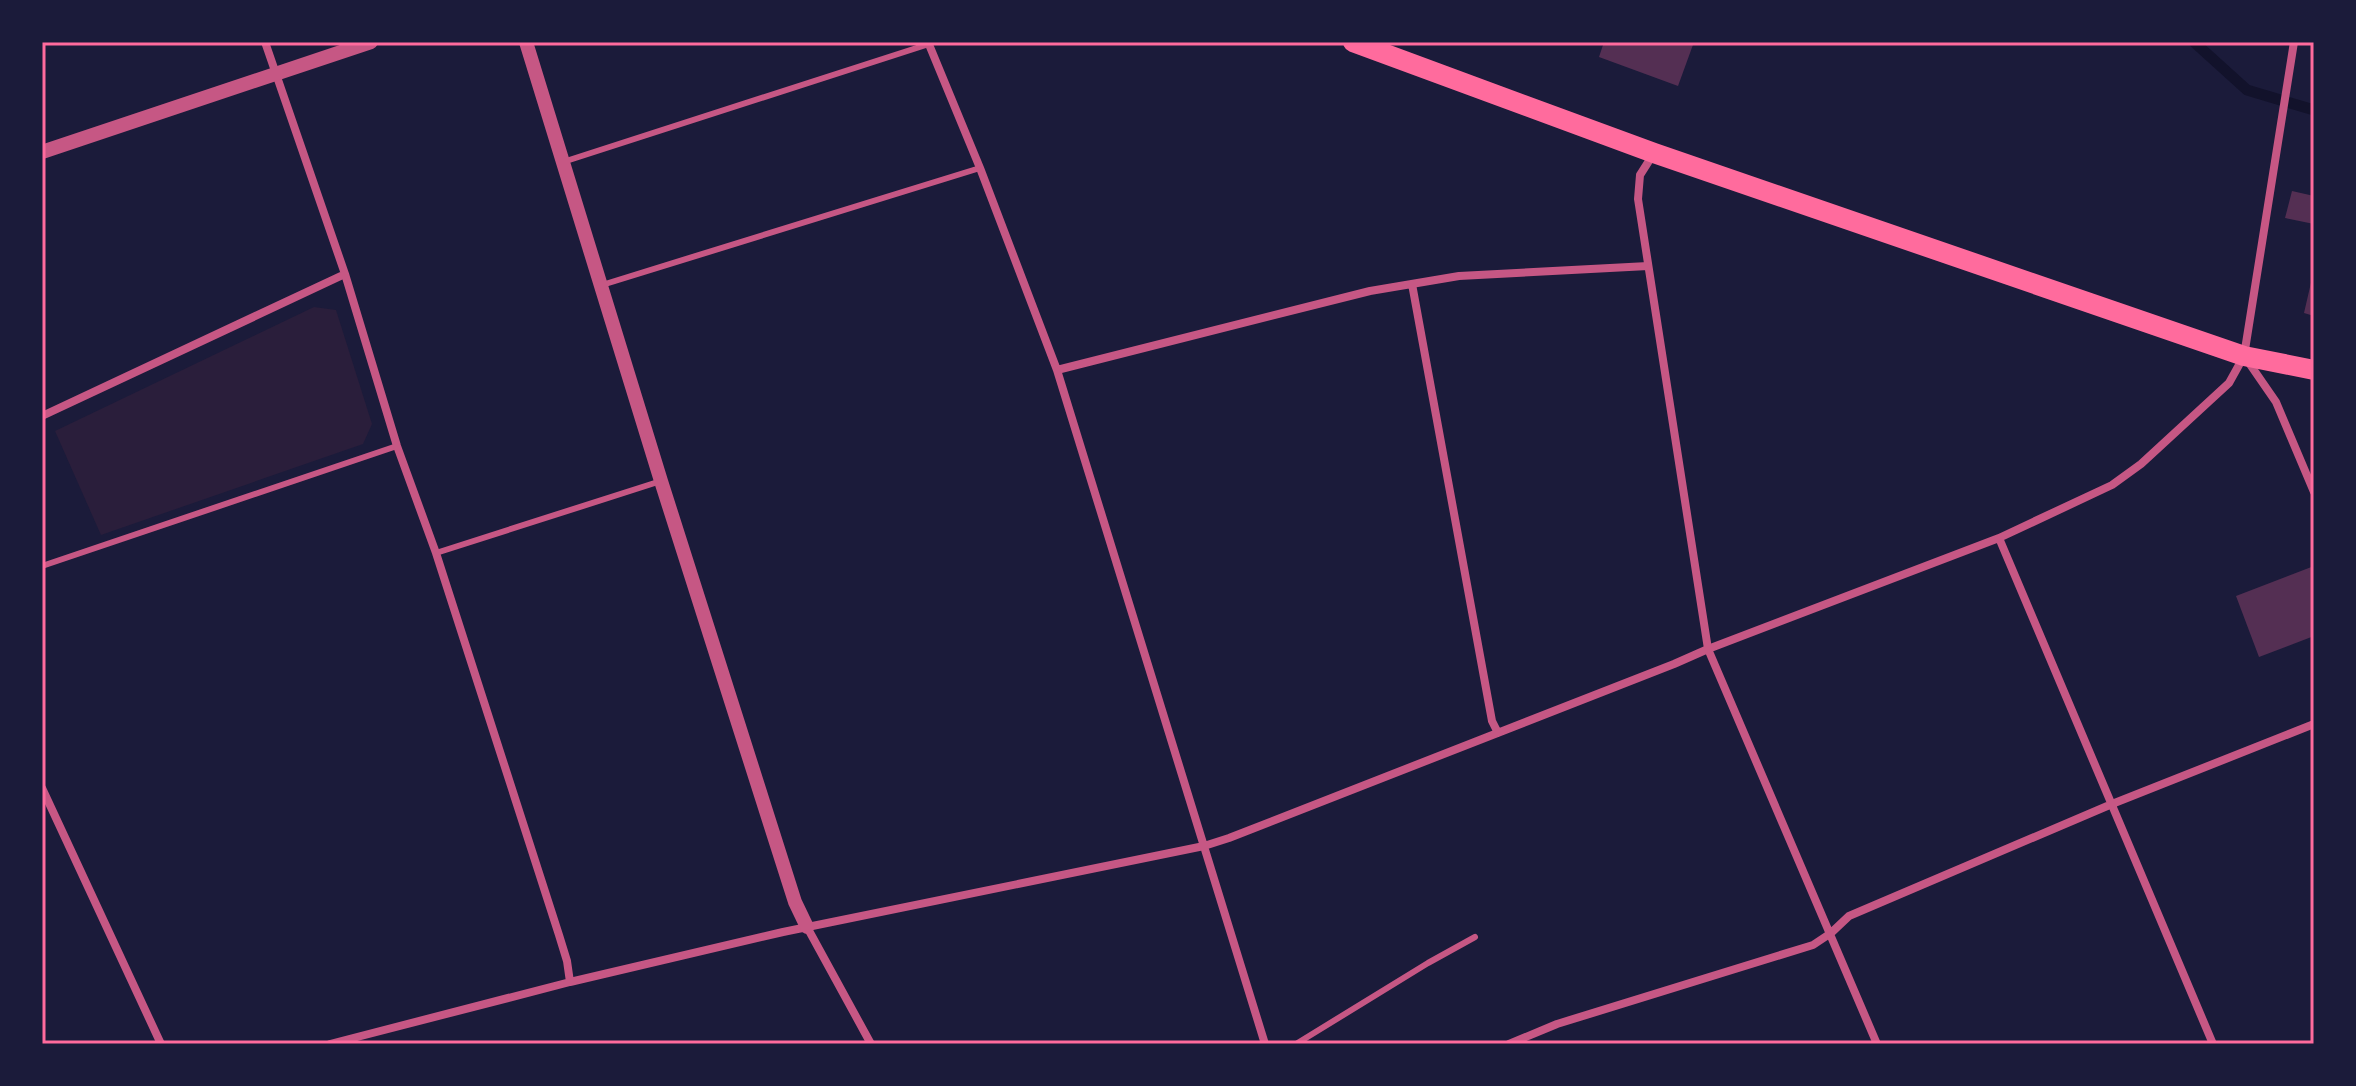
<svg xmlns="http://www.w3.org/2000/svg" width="2356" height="1086" font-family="'Sofia Sans Condensed',sans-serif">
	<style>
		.green { fill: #2a1e3b }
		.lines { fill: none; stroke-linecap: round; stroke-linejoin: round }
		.stream { stroke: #12122b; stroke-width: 11 }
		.building { fill: #542f53 }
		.service { stroke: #c65784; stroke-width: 6 }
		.minor { stroke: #c65784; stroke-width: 8 }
		.tertiary { stroke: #c65784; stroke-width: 14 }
		.primary { stroke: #ff6b9d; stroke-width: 20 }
		.neatline { fill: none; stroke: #ff6b9d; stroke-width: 3 }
	</style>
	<rect width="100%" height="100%" fill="#1b1b3a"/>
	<!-- green -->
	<path class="green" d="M 314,307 L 336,310 L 372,424 L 363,444 L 101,535 L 55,431 Z"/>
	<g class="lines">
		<!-- stream -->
		<path class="stream" d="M 2194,42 L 2247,90 L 2314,110"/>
	</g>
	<!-- building -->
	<path class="building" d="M 1604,42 L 1694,42 L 1678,86 L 1599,57 Z
		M 2292,191 L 2314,196 L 2314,224 L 2285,218 Z
		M 2313,274 L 2314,274 L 2314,316 L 2304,313 Z
		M 2314,566 L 2314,636 L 2259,657 L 2236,596 Z"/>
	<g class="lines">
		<!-- service -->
		<path class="service" d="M 563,162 L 929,44
			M 602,285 L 980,168
			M 436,553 L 661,481
			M 42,566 L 397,446
			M 1296,1044 L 1428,963 L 1475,937"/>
		<!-- minor -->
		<path class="minor" d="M 265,42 L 345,274 L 397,446 L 436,553 L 559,935 L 567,961 L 570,982
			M 928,42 L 980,168 L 1057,370 L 1265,1044
			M 1654,153 L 1640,175 L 1638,199 L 1708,649 L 1877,1044
			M 1412,284 L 1492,721 L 1498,733
			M 2247,360 L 2276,402 L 2314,492
			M 1057,370 L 1370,291 L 1459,276 L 1648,266
			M 42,416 L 345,274
			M 1999,538 L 2213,1044
			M 42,788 L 161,1044
			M 807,927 L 871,1044
			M 330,1044 L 570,982 L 783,932 L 1204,846 L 1229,838 L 1674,664 L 1708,649 L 1999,538 L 2112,485 L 2141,464 L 2229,383 L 2244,356 L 2294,42
			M 1509,1044 L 1557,1024 L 1813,945 L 1831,933 L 1849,916 L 2112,804 L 2314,724"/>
		<!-- tertiary -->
		<path class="tertiary" d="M 526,42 L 661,481 L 795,902 L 807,927
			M 42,152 L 371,42"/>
		<!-- primary -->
		<path class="primary" d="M 1353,42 L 1654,153 L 2244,356 L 2314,370"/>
	</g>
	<!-- border -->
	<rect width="2356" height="1086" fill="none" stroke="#1b1b3a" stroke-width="88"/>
	<rect x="44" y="44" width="2268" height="998" class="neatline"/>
</svg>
